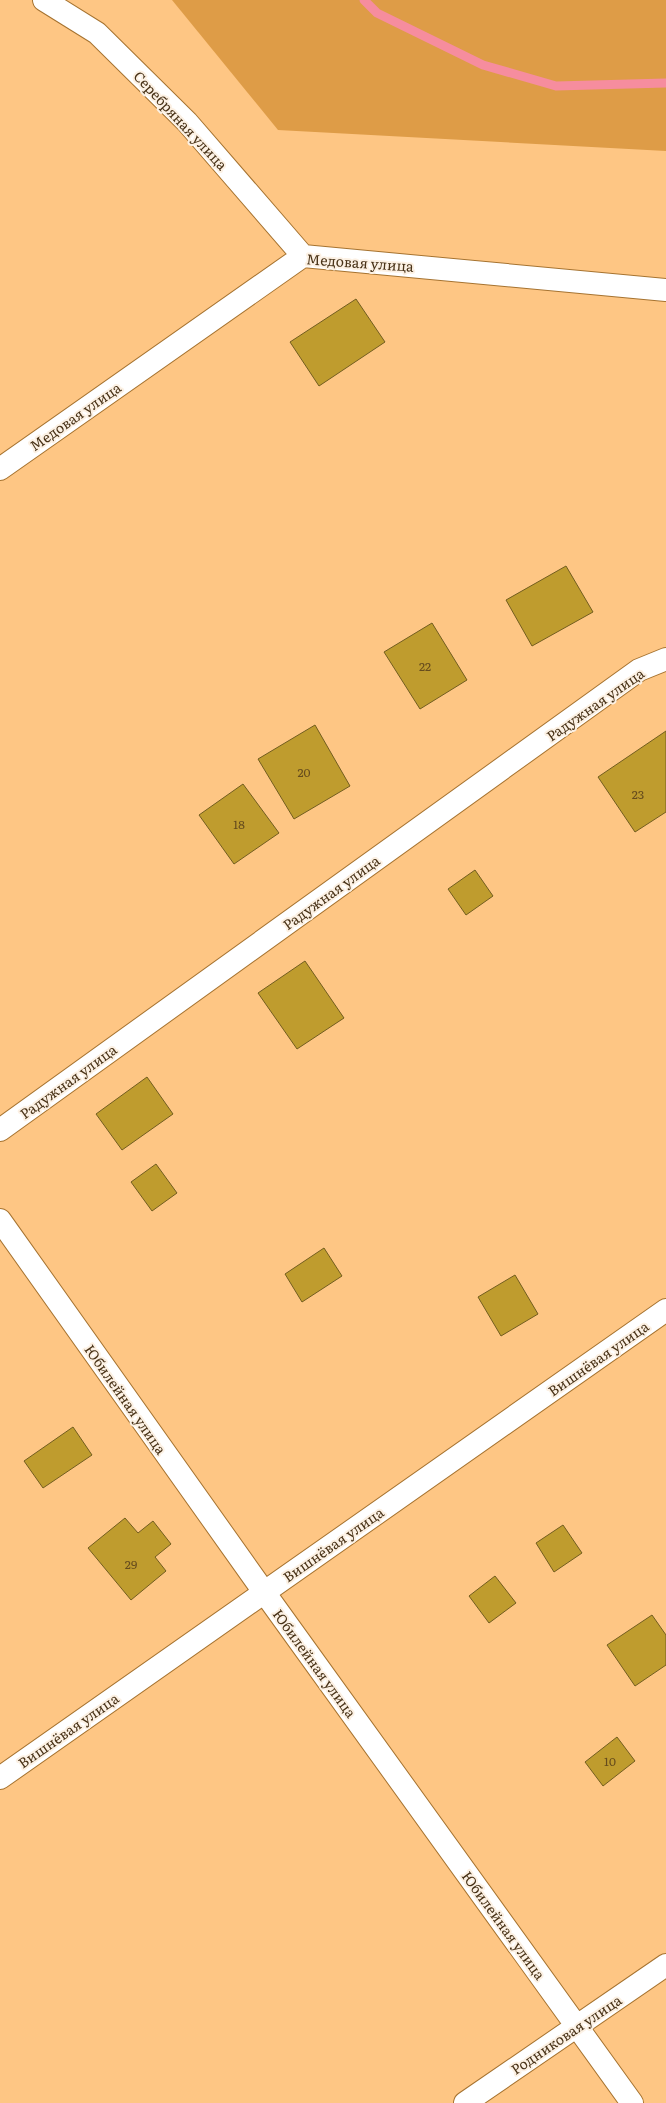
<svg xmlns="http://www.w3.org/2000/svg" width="666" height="2103" font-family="Literata,serif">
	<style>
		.green { fill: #de9c47 }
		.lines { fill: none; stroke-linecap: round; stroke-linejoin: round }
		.stream { stroke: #f68d9e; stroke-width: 9 }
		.building { fill: #bf9c2e; stroke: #725d1f }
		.minor-casing { stroke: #a67330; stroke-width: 24 }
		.minor { stroke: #fff; stroke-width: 22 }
		.labels { text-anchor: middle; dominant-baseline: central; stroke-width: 4; stroke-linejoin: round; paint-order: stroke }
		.number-label { font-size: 12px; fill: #664c1d }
		.street-label { font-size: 14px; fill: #483217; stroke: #fcf1e4 }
	</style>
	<rect width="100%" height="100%" fill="#fec684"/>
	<!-- green -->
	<path class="green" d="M 172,0 L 666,0 L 666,151 L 278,130 Z"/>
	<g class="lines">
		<!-- stream -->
		<path class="stream" d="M 364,0 L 377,13 L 483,65 L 556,86 L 666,83"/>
	</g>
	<!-- building -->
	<path class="building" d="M 356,299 L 385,342 L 319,386 L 290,342 Z
		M 566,566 L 593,612 L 532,646 L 506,600 Z
		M 432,623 L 467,680 L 420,709 L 384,652 Z
		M 315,725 L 350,786 L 294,819 L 258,759 Z
		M 666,731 L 666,812 L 635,832 L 598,777 Z
		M 243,784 L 279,833 L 234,864 L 199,815 Z
		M 475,870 L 493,896 L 466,915 L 448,889 Z
		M 305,961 L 344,1018 L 297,1049 L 258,993 Z
		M 147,1077 L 173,1114 L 122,1150 L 96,1114 Z
		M 156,1164 L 177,1193 L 152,1211 L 131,1182 Z
		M 324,1248 L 342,1276 L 302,1302 L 285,1274 Z
		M 515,1275 L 538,1314 L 501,1336 L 478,1297 Z
		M 73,1427 L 92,1455 L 43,1488 L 24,1461 Z
		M 125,1518 L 138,1533 L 153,1521 L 171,1544 L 155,1557 L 166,1571 L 131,1600 L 88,1548 Z
		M 563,1525 L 582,1553 L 554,1572 L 536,1543 Z
		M 495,1576 L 516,1603 L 489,1623 L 469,1596 Z
		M 652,1615 L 666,1635 L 666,1665 L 635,1686 L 607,1645 Z
		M 617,1737 L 635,1761 L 603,1786 L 585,1762 Z"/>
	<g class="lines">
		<defs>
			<path id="minor" d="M 44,0 L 97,33 L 187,122 L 303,256
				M 0,469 L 303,256 L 666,290
				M 0,1130 L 639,670 L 666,659
				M 0,1220 L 264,1592 L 632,2103
				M 0,1778 L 666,1310
				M 465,2103 L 666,1965"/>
		</defs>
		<!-- minor casing -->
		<use href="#minor" class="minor-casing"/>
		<!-- minor -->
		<use href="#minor" class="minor"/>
	</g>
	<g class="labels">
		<!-- number labels -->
		<g class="number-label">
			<text x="425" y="666">22</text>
			<text x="304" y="772">20</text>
			<text x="638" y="794">23</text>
			<text x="239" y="824">18</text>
			<text x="131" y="1564">29</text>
			<text x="610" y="1761">10</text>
		</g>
		<!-- street labels -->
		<g class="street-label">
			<text transform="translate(181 120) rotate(47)">Серебряная улица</text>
			<text transform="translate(360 262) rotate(4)">Медовая улица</text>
			<text transform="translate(75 416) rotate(-35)">Медовая улица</text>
			<text transform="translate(595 704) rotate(-35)">Радужная улица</text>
			<text transform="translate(331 892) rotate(-36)">Радужная улица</text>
			<text transform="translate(68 1081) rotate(-36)">Радужная улица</text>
			<text transform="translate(598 1358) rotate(-35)">Вишнёвая улица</text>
			<text transform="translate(126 1399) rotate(55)">Юбилейная улица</text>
			<text transform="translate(333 1544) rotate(-35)">Вишнёвая улица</text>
			<text transform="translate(315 1663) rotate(54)">Юбилейная улица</text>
			<text transform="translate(68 1730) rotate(-35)">Вишнёвая улица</text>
			<text transform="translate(504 1925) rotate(54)">Юбилейная улица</text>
			<text transform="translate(566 2034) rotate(-34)">Родниковая улица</text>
		</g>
	</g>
</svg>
